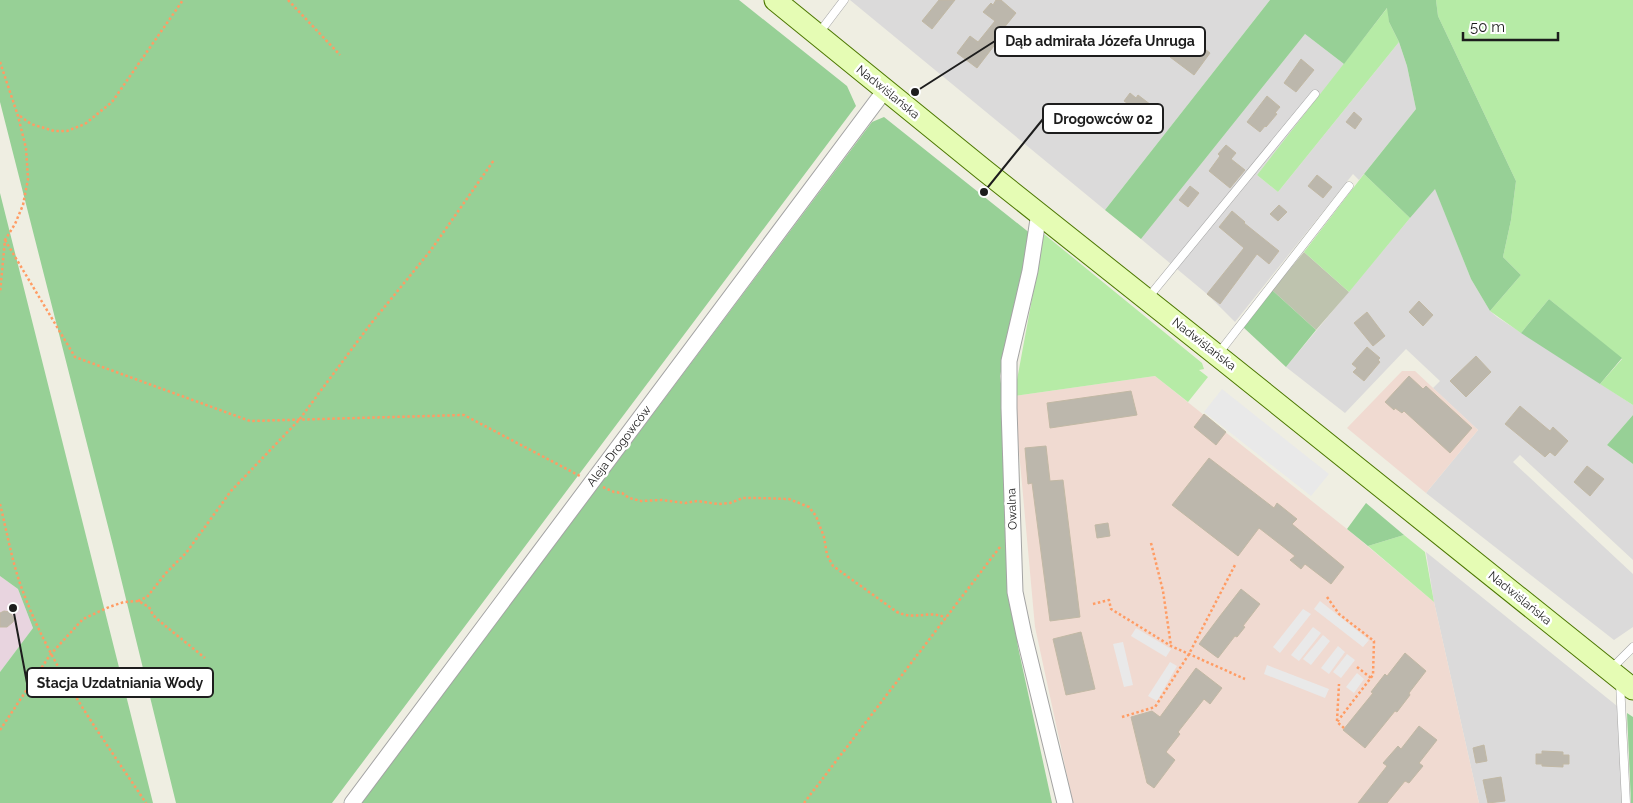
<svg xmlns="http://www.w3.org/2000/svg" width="1633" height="803" font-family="Raleway,sans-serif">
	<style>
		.residential { fill: #dbdada }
		.commercial { fill: #f0dad1 }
		.industrial { fill: #e8d4df }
		.construction { fill: #bec3ae }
		.grass { fill: #b6eba6 }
		.forest { fill: #97d096 }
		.parking { fill: #e9e9e9 }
		.building { fill: #bcb7ac; stroke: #c1b8a4 }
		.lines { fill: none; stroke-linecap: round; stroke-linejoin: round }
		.service-casing { stroke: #a4a4a4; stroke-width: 9 }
		.minor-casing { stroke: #a4a4a4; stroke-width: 17 }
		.secondary-casing { stroke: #4c7701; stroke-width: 23 }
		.path { stroke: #ff9c64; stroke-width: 2.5; stroke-dasharray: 2.5 2.5; stroke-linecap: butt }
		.service { stroke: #fff; stroke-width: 8 }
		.minor { stroke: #fff; stroke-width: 15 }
		.secondary { stroke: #e5fcb4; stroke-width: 21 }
		.labels { text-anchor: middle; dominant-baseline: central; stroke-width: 5; stroke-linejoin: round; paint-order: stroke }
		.street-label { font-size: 12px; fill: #1d1d1d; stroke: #fff }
		.leader { fill: none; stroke: #1d1d1d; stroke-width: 2 }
		.callout-dot { fill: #1d1d1d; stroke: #fff; stroke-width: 2 }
		.callout { fill: #fff; stroke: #1d1d1d; stroke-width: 2 }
		.callout-label { font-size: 14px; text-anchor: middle; font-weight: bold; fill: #1d1d1d }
	</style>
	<rect width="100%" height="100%" fill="#efeee2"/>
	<!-- residential -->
	<path class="residential" d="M 850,0 L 1270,0 L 1105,210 Z
		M 1305,34 L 1344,64 L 1257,175 L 1278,192 L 1399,42 L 1407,66 L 1416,109 L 1359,180 L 1353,174 L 1235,322 L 1207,294 L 1141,239 Z
		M 1435,188 L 1471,279 L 1490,311 L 1497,317 L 1633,405 L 1633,415 L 1607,445 L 1633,464 L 1633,560 L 1520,455 L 1513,462 L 1633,574 L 1633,627 L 1614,640 L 1426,493 L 1478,430 L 1433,388 L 1440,381 L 1406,349 L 1345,413 L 1286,367 Z
		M 1426,552 L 1617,706 L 1622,803 L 1479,803 L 1434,602 Z"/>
	<!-- commercial -->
	<path class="commercial" d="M 1402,371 L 1415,371 L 1478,430 L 1426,493 L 1347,428 Z
		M 1155,376 L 1347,529 L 1434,602 L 1479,803 L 1073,803 L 1035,627 L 1014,396 Z"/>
	<!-- industrial -->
	<path class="industrial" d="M 0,576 L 18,589 L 33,628 L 0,672 Z"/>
	<!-- construction -->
	<path class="construction" d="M 1304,252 L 1349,292 L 1316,330 L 1272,290 Z"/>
	<!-- grass -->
	<path class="grass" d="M 1436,0 L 1633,0 L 1633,405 L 1600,384 L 1622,359 L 1549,299 L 1521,333 L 1490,311 L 1521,275 L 1503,257 L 1511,220 L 1516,181 L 1438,16 Z
		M 1388,7 L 1389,22 L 1399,42 L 1278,192 L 1257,175 Z
		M 1364,174 L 1410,218 L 1349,292 L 1304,252 Z
		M 1044,234 L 1202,363 L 1204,369 L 1199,370 L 1208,377 L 1188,402 L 1155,376 L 1014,396 Z
		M 1404,535 L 1425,552 L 1434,602 L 1368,546 Z"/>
	<!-- forest -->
	<path class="forest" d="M 0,0 L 739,0 L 847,86 L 856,106 L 332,803 L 176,803 L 113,546 L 0,102 Z
		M 1270,0 L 1436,0 L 1438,16 L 1516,181 L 1511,220 L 1503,257 L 1521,275 L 1490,311 L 1471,279 L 1435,189 L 1410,218 L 1364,174 L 1416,109 L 1407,66 L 1399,42 L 1389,22 L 1387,8 L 1344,64 L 1305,34 L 1141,239 L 1105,210 Z
		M 884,117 L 1031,234 L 1000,376 L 1003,399 L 1009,578 L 1018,647 L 1052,803 L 361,803 L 872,122 Z
		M 0,193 L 153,803 L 0,803 L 0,672 L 33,628 L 18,589 L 0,576 Z
		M 1272,290 L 1316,330 L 1286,367 L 1243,327 Z
		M 1549,299 L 1622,358 L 1600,384 L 1521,333 Z
		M 1633,415 L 1633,464 L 1607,445 Z
		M 1366,503 L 1404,535 L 1368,546 L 1347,529 Z
		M 1627,713 L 1633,717 L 1633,803 L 1631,803 Z"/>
	<!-- parking -->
	<path class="parking" d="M 1222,389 L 1329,474 L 1311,496 L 1204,412 Z
		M 1320,601 L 1369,640 L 1363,647 L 1314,609 Z
		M 1303,609 L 1311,614 L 1280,653 L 1273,647 Z
		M 1313,627 L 1321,633 L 1299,661 L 1291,655 Z
		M 1136,628 L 1171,649 L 1166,657 L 1131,636 Z
		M 1323,635 L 1330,641 L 1311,665 L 1303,659 Z
		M 1123,642 L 1133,685 L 1124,687 L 1113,644 Z
		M 1338,646 L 1345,652 L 1329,674 L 1321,668 Z
		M 1347,654 L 1355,660 L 1341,678 L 1333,672 Z
		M 1170,662 L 1177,666 L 1157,701 L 1148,696 Z
		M 1267,665 L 1329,689 L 1325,698 L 1264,674 Z
		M 1357,673 L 1364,679 L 1354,693 L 1346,687 Z"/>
	<!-- building -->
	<path class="building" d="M 939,0 L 955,0 L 932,29 L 922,21 Z
		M 996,0 L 1001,0 L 1016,13 L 994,40 L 997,42 L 977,68 L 957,53 L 970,36 L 978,42 L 995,21 L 983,12 L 991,3 L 993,5 Z
		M 1181,31 L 1210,53 L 1194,75 L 1170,57 L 1176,50 L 1170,45 Z
		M 1301,59 L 1314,70 L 1296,92 L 1284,83 Z
		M 1130,93 L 1136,98 L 1138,95 L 1155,108 L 1144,122 L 1127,108 L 1130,105 L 1124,101 Z
		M 1267,96 L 1280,107 L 1275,113 L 1277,114 L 1266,127 L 1265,126 L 1260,132 L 1247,122 Z
		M 1354,112 L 1362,119 L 1355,129 L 1346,122 Z
		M 1226,145 L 1236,153 L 1231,159 L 1245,170 L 1230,188 L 1209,171 L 1220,156 L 1218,154 Z
		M 1317,175 L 1332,187 L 1323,198 L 1308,186 Z
		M 1190,186 L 1199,193 L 1188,207 L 1179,200 Z
		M 1279,205 L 1287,212 L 1278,221 L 1270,214 Z
		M 1232,211 L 1245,222 L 1244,223 L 1279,251 L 1269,264 L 1257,254 L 1220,304 L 1207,294 L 1244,248 L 1219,227 Z
		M 1419,301 L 1433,315 L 1423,326 L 1409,312 Z
		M 1367,312 L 1385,336 L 1373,346 L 1354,323 Z
		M 1367,347 L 1380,358 L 1378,360 L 1380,362 L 1364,381 L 1353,372 L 1357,368 L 1352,364 Z
		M 1476,356 L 1491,372 L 1466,397 L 1450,381 Z
		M 1409,376 L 1423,389 L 1426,386 L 1472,428 L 1450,453 L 1404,411 L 1402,413 L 1395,408 L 1394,410 L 1385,402 Z
		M 1131,391 L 1137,415 L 1050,428 L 1047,403 Z
		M 1520,406 L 1550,431 L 1553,427 L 1568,441 L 1555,456 L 1550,452 L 1545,457 L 1505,424 Z
		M 1204,414 L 1226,432 L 1216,445 L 1194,427 Z
		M 1046,446 L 1050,481 L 1063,480 L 1080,617 L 1050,621 L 1032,483 L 1028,484 L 1025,448 Z
		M 1209,458 L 1274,508 L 1277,503 L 1297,519 L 1292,524 L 1344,567 L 1331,584 L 1305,564 L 1301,569 L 1290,560 L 1295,556 L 1259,528 L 1238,556 L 1172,505 Z
		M 1587,466 L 1604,479 L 1590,496 L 1574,482 Z
		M 1108,523 L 1110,536 L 1097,538 L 1095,525 Z
		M 1241,589 L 1260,604 L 1243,626 L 1245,627 L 1237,637 L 1235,636 L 1218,658 L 1199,644 L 1220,616 Z
		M 4,611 L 10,612 L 14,619 L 13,622 L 7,627 L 0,627 L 0,613 Z
		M 1081,632 L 1095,689 L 1066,695 L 1053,639 Z
		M 1405,653 L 1426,671 L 1409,693 L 1410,695 L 1397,712 L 1395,711 L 1365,748 L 1343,730 L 1373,693 L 1371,692 L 1385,674 L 1387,676 Z
		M 1196,668 L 1222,688 L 1210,704 L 1204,699 L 1178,732 L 1180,734 L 1166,752 L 1175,760 L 1154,788 L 1147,783 L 1131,717 L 1152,711 L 1160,717 Z
		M 1419,726 L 1437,740 L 1419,763 L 1423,766 L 1409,783 L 1405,781 L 1387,803 L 1358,803 L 1387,766 L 1383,763 L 1398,746 L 1401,749 Z
		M 1484,745 L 1487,761 L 1476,763 L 1473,748 Z
		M 1542,751 L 1563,752 L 1563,755 L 1569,755 L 1569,764 L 1563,764 L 1563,767 L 1542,766 L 1542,764 L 1536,764 L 1536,754 L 1542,754 Z
		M 1501,777 L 1505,801 L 1488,803 L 1483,780 Z"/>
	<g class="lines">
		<defs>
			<path id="service" d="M 819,33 L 844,0
				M 1147,299 L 1315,94
				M 1218,354 L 1349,186
				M 1611,669 L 1633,647
				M 1620,683 L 1626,803"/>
			<path id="minor" d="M 1039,213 L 1030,271 L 1009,361 L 1009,408 L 1015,592 L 1024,635 L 1065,803
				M 352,803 L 885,90"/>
			<path id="secondary" d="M 775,0 L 984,170 L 1228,364 L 1633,689"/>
		</defs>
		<!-- service casing -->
		<use href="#service" class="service-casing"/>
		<!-- minor casing -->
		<use href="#minor" class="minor-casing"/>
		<!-- secondary casing -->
		<use href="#secondary" class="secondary-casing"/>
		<!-- path -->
		<path class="path" d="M 288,0 L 340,55
			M 0,62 L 18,116 L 26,148 L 28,179 L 23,205 L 15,224 L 5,240 L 0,293
			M 20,116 L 31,124 L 54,131 L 67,131 L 85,124 L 112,102 L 183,0
			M 5,240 L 75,357 L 250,421 L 464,415 L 580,476
			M 603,487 L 614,492 L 622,493 L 629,498 L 641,501 L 662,500 L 685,503 L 697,501 L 718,504 L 730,503 L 743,498 L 756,498 L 789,499 L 809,507 L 816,516 L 824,537 L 827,555 L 833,566 L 897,612 C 916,621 929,609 946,618
			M 0,504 C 7,532 12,562 22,589 C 51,668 100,734 146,803
			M 1151,543 L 1163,591 L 1171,646
			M 1327,597 L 1339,614 L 1374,641 L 1373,675 L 1337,722 L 1344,728
			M 138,601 L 147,597 L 166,573 L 186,553 L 231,491 L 299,420 L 369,326 L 431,250 L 494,160
			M 1093,604 L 1109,600 L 1111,609 L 1171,646 L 1245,679
			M 1357,667 L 1371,678
			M 1122,717 L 1155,707 L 1189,654 L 1236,563
			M 1337,721 L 1339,684
			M 0,730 L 50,655 L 83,619 L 109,607 L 124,602 L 138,601 L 149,607 L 153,615 L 163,624 L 205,658
			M 804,803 L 1000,547"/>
		<!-- service -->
		<use href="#service" class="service"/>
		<!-- minor -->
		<use href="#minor" class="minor"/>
		<!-- secondary -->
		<use href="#secondary" class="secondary"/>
	</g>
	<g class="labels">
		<!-- street labels -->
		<g class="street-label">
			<text transform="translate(888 92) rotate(39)">Nadwiślańska</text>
			<text transform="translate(1204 344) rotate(38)">Nadwiślańska</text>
			<text transform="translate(619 446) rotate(-53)">Aleja Drogowców</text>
			<text transform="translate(1012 509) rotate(-92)">Owalna</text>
			<text transform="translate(1520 598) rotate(39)">Nadwiślańska</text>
		</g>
	</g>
	<!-- callouts -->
	<path class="leader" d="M915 92L995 41M984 192L1043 119M13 608L27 683"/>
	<g class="callout-dot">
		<circle cx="915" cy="92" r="5"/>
		<circle cx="984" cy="192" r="5"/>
		<circle cx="13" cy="608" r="5"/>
	</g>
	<g class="callout">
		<rect x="995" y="27" width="210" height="29" rx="5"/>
		<rect x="1043" y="104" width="120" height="29" rx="5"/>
		<rect x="27" y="668" width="186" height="29" rx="5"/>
	</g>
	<g class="callout-label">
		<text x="1100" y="46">Dąb admirała Józefa Unruga</text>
		<text x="1103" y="124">Drogowców 02</text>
		<text x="120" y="688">Stacja Uzdatniania Wody</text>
	</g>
	<!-- scale -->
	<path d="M1463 32v8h95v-8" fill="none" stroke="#1d1d1d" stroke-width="2.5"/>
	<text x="1470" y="32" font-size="15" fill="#1d1d1d" stroke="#ffffff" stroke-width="4" paint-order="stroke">50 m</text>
</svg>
